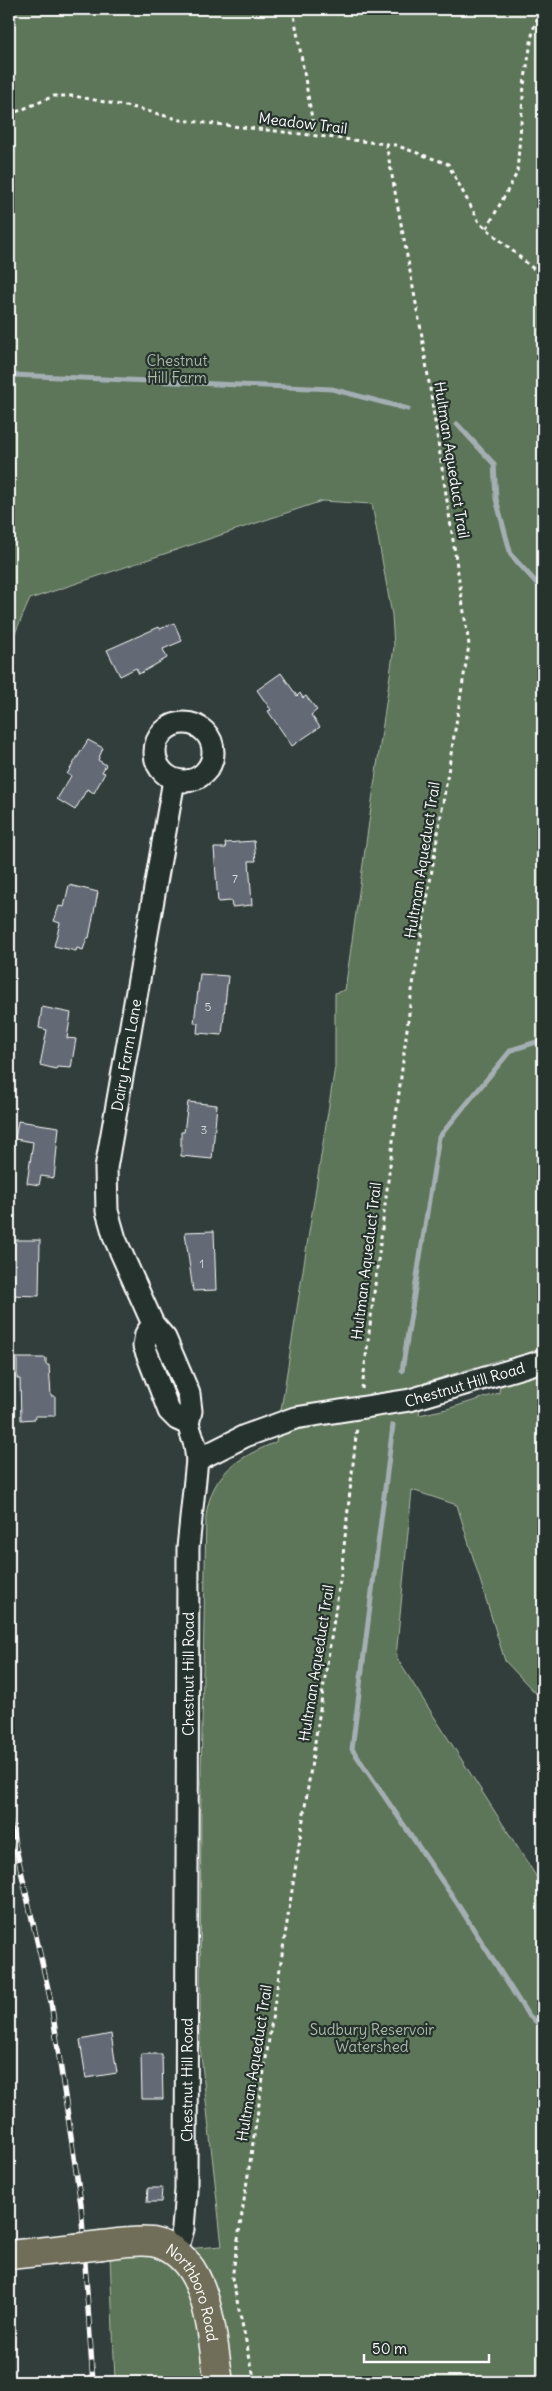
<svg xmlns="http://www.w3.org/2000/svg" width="552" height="2391" font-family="Delius,sans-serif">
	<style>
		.green { fill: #5d7458; stroke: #aebaac; fill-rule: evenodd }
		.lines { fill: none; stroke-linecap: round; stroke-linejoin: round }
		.stream { stroke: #a4afb4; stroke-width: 5 }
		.building { fill: #636a75; stroke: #fff }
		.minor-casing { stroke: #fff; stroke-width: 25 }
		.major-casing { stroke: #fff; stroke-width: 31 }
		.path { stroke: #fff; stroke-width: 3; stroke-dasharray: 4 4; stroke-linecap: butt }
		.minor { stroke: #26332d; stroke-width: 21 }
		.major { stroke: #706e59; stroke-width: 28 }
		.rail-casing { stroke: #fff; stroke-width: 5.5 }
		.rail { stroke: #26332d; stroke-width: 4; stroke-dasharray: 11; stroke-linecap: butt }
		.major-bridge-casing { stroke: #fff; stroke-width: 31; stroke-linecap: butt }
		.major-bridge { stroke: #706e59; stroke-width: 28 }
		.labels { text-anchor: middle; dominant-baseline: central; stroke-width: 4.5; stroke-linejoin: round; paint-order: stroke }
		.number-label { font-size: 12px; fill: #d8dadc }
		.street-label { font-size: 15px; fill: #fff; stroke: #26332d }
		.park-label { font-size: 15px; fill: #aebaac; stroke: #26332d }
	</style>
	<rect width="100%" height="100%" fill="#323e3b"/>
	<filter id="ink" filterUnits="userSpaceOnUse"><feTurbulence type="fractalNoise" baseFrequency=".02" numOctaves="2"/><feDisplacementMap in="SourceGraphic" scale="10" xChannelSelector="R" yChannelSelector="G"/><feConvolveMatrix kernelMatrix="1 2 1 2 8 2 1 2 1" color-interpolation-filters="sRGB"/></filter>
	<g filter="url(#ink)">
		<!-- green -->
		<path class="green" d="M 9,9 L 543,9 L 543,1701 L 505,1661 L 457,1505 L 412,1490 L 396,1657 L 543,1887 L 543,2382 L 115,2382 L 110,2255 L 222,2246 L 200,2046 L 201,1779 L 206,1516 C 212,1472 238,1458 276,1442 L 335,1067 L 335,993 L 345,990 L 394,647 L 392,615 L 372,504 L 322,501 L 30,599 L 9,647 ZM 502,1359 L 499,1393 L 447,1409 L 419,1415 L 424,1383 Z"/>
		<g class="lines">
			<!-- stream -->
			<path class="stream" d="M 9,376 L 13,375 L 332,389 L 408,409
				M 457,424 L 494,464 L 496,499 L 511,555 L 543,590
				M 402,1371 L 439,1137 L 511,1050 L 543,1040
				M 393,1425 L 352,1749 L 455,1900 L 528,2015 L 543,2027"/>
		</g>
		<!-- building -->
		<path class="building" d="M 174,623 L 182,641 L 163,649 L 167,658 L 139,674 L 136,668 L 120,676 L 107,650 L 159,627 L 160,629 Z
			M 281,673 L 297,696 L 300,693 L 303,698 L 306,696 L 317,710 L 311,715 L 320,727 L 292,746 L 268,711 L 271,710 L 257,690 Z
			M 88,740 L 103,748 L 98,760 L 106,765 L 102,772 L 105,773 L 94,793 L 87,789 L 75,810 L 57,799 L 71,776 L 67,774 Z
			M 254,841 L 256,861 L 249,861 L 252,905 L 232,907 L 231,901 L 218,902 L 214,848 L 226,848 L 225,843 Z
			M 69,885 L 98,892 L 89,938 L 87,938 L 83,950 L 77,948 L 76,951 L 54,946 L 60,923 L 54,921 L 59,906 L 64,907 Z
			M 200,974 L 228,976 L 222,1035 L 197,1033 L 198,1023 L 194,1023 Z
			M 42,1007 L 71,1013 L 67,1038 L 76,1039 L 71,1068 L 57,1067 L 56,1069 L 40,1065 L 47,1030 L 39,1028 Z
			M 188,1102 L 217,1105 L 212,1159 L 181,1156 L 181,1132 L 184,1132 Z
			M 18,1121 L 59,1127 L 54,1178 L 41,1176 L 39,1185 L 27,1183 L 33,1142 L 15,1139 Z
			M 214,1231 L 216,1290 L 193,1291 L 185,1232 Z
			M 9,1240 L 40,1240 L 39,1296 L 9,1295 Z
			M 17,1358 L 46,1358 L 46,1365 L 49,1365 L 51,1396 L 55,1396 L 55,1416 L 35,1416 L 35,1419 L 21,1420 L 20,1379 L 17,1379 Z
			M 111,2034 L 117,2073 L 86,2078 L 80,2040 Z
			M 141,2054 L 162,2054 L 163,2099 L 142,2099 Z
			M 148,2188 L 162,2188 L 161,2202 L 147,2202 Z"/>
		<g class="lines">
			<defs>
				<g id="minor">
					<circle cx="184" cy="752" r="29"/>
					<path id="s1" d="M 153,1324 L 115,1239 L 107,1211 L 106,1168 L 174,780"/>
					<path id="s2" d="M 197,1460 L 245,1436 L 295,1418 L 410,1400 L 543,1361"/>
					<path id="s3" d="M 177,2251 L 183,2229 L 186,2190 L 188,1548 L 197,1460 L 195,1445 L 188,1424 L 191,1411 L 189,1394 L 165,1338 L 153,1324 L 146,1334 L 144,1346 L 169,1411 L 177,1419 L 188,1424"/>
				</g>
				<g id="major">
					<path id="s4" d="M 102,2245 C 118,2243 135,2240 152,2242 C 210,2253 211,2335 219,2382"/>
					<path d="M 9,2255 L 75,2248"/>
				</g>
			</defs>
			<!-- minor casing -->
			<use href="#minor" class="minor-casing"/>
			<!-- major casing -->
			<use href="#major" class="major-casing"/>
			<!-- path -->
			<path class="path" d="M 293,9 L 315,136
				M 9,115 L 54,96 L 74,96 L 136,108 L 181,120 L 395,145 L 448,164 L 479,222 L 543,277
				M 487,228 L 517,173 L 524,85 L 533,30 L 541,9
				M 362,1389 L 411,997 L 469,645 L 421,330 L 386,144
				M 255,2382 L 232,2278 L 341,1574 L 357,1427"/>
			<!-- minor -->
			<use href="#minor" class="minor"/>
			<!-- major -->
			<use href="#major" class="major"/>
			<defs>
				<path id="rail" d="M 9,1818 L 51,2002 L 81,2204 L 93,2382"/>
			</defs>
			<!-- rail casing -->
			<use href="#rail" class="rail-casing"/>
			<!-- rail -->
			<use href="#rail" class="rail"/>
			<defs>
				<path id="major-bridge" d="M 75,2248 L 102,2245"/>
			</defs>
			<!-- major-bridge casing -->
			<use href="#major-bridge" class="major-bridge-casing"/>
			<!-- major-bridge -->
			<use href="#major-bridge" class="major-bridge"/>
		</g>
	</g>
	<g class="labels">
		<!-- number labels -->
		<g class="number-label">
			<text x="235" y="878">7</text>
			<text x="208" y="1006">5</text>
			<text x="204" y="1129">3</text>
			<text x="202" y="1263">1</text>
		</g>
		<!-- street labels -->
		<g class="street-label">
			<text transform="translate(303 123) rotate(7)">Meadow Trail</text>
			<text transform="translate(452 460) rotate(81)">Hultman Aqueduct Trail</text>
			<text transform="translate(422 860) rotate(-81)">Hultman Aqueduct Trail</text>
			<text stroke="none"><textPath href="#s1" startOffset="280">Dairy Farm Lane</textPath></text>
			<text transform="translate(366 1261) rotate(-83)">Hultman Aqueduct Trail</text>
			<text stroke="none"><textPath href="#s2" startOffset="280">Chestnut Hill Road</textPath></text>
			<text transform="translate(316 1663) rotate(-81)">Hultman Aqueduct Trail</text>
			<text stroke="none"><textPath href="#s3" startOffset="578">Chestnut Hill Road</textPath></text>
			<text transform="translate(254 2063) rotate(-81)">Hultman Aqueduct Trail</text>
			<text stroke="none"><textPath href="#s3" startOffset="172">Chestnut Hill Road</textPath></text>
			<text stroke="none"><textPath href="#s4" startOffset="121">Northboro Road</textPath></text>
		</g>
		<!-- park labels -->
		<g class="park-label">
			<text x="177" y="360">Chestnut<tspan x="177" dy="17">Hill Farm</tspan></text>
			<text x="372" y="2029">Sudbury Reservoir<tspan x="372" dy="17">Watershed</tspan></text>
		</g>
	</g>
	<!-- margin -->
	<rect width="552" height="2391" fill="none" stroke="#26332d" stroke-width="30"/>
	<rect x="15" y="15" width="522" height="2361" fill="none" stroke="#fff" stroke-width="2" filter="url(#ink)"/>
	<!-- scale -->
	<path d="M364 2354v8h125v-8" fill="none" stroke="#ffffff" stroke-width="2.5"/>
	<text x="372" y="2354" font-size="15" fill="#ffffff" stroke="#26332d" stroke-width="4" paint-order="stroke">50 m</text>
</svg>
